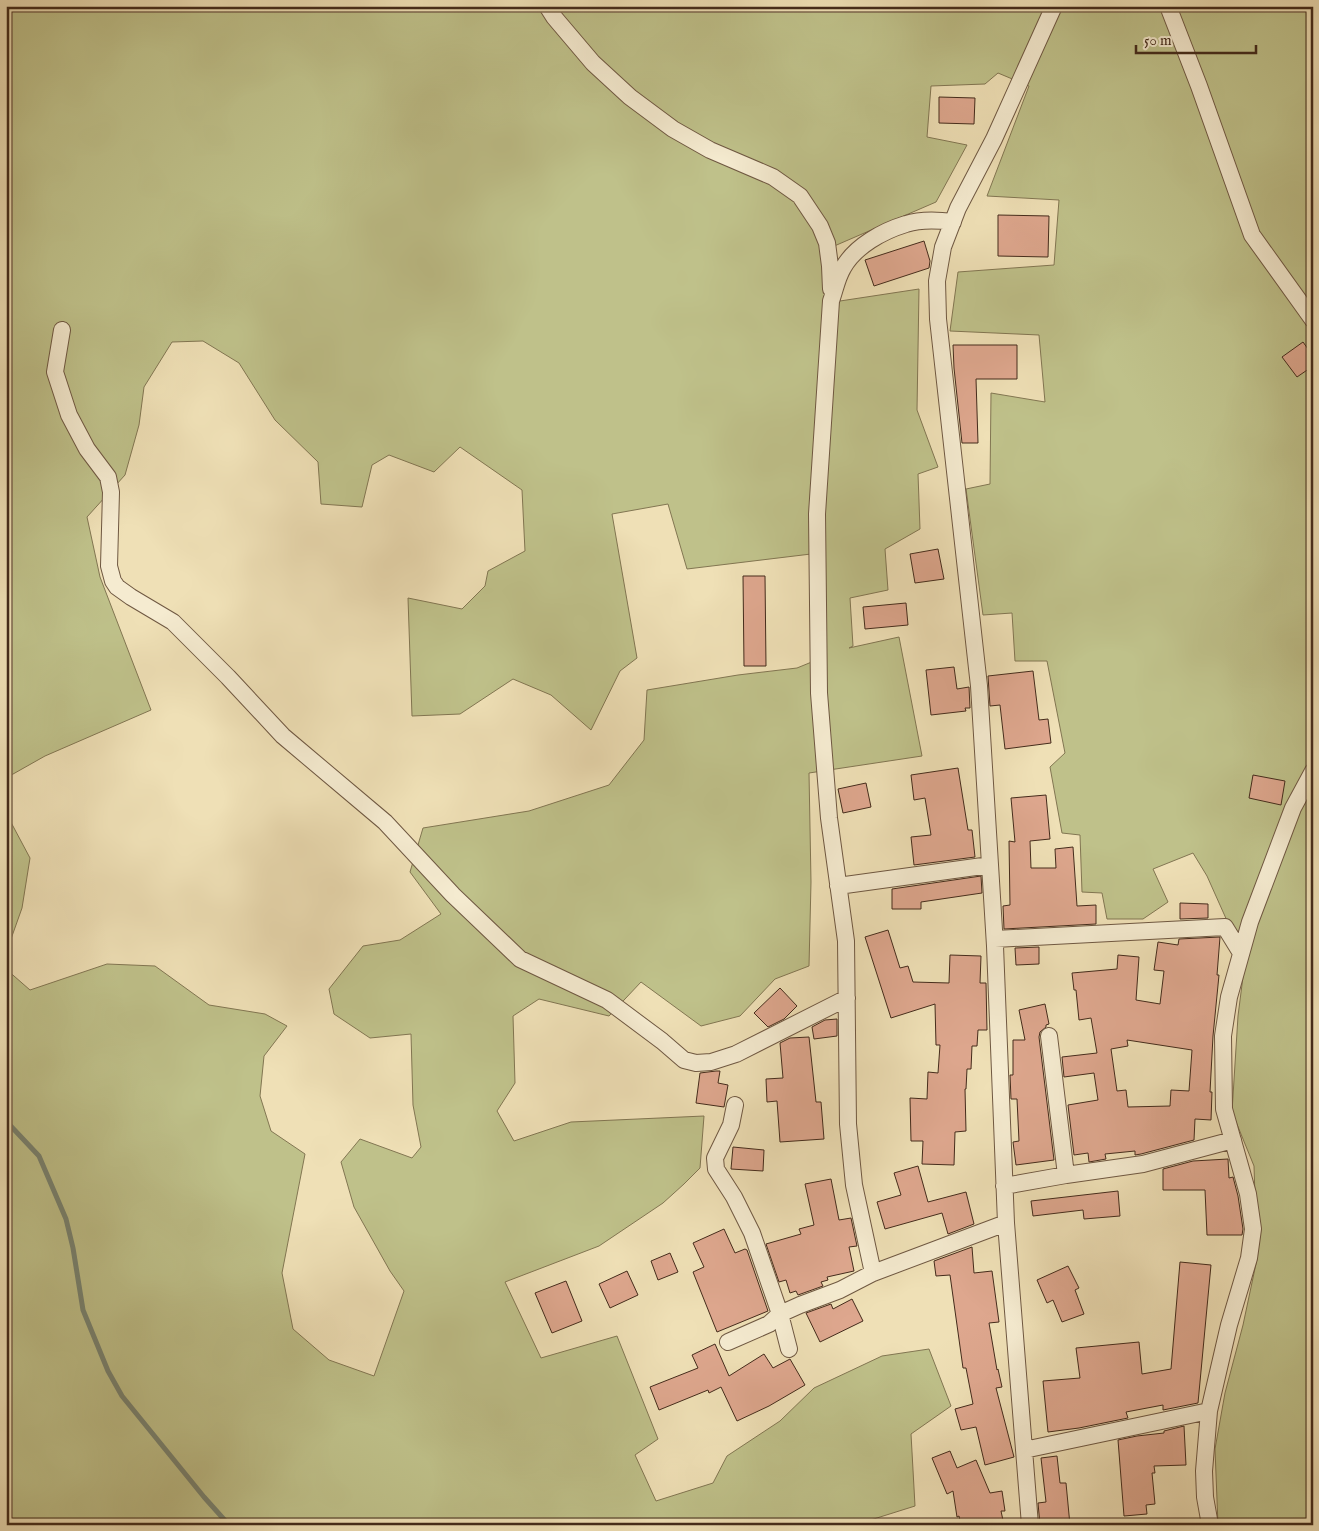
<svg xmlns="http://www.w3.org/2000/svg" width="1319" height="1531" font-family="'IM FELL English',serif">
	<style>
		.green { fill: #bfc18a; stroke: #827652 }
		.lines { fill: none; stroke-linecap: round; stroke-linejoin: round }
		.stream { stroke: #788371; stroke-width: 5 }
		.building { fill: #dea78e; stroke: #442b1b; fill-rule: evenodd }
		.minor-casing { stroke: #6f5842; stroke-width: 18 }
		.minor { stroke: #f5ebd0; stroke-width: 16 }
	</style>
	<rect width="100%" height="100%" fill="#efe0b6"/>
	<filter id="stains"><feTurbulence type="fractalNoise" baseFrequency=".004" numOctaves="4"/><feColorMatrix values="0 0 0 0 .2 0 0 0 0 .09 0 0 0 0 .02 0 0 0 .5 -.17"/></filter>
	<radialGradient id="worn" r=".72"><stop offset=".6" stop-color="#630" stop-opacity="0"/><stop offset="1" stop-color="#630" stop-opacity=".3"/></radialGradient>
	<!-- green -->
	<path class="green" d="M 6,6 L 1313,6 L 1313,1525 L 1218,1525 L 1215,1449 L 1225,1393 L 1243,1325 L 1257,1259 L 1254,1166 L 1232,1112 L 1238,1016 L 1245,961 L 1207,876 L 1193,853 L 1153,869 L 1168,902 L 1143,919 L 1107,919 L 1102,893 L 1082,892 L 1080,835 L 1062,833 L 1050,767 L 1065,753 L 1047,661 L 1015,661 L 1012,613 L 983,615 L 966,489 L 990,484 L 991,393 L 1045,402 L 1039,335 L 950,331 L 958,272 L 1054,265 L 1059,200 L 987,196 L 1029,86 L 998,73 L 985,84 L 931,86 L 927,137 L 967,145 L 936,202 L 832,247 L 840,301 L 919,289 L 917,410 L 938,467 L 918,474 L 920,529 L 885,549 L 888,590 L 850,598 L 853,646 L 849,648 L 899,637 L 922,756 L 809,773 L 811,882 L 809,966 L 775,979 L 740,1016 L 701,1026 L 641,982 L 609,1016 L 539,999 L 513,1016 L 515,1083 L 497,1111 L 514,1141 L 571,1122 L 704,1116 L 700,1168 L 684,1184 L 663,1203 L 599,1246 L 505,1282 L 541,1358 L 617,1336 L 658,1439 L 635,1455 L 656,1501 L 713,1483 L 727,1456 L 780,1421 L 814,1388 L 882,1356 L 929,1349 L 951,1406 L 911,1434 L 915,1506 L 861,1523 L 859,1525 L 6,1525 L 6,969 L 30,990 L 107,964 L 155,966 L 209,1005 L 265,1014 L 287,1026 L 264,1056 L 260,1096 L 271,1131 L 305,1154 L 282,1273 L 293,1329 L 329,1360 L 374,1376 L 404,1291 L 390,1271 L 354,1207 L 341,1162 L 360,1139 L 412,1158 L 421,1147 L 413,1105 L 411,1034 L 370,1038 L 334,1014 L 329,989 L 363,946 L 400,940 L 441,914 L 410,872 L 423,828 L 529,811 L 609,785 L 644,740 L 647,690 L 738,675 L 797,668 L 819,659 L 811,554 L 687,569 L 668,504 L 612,514 L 637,658 L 620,671 L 591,730 L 551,695 L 513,679 L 460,714 L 412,716 L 408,598 L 462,609 L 485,586 L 488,571 L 525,551 L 522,490 L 460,447 L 434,472 L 389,455 L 372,465 L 362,507 L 321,504 L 318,462 L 275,420 L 239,363 L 203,341 L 172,342 L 144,387 L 139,425 L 125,475 L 87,517 L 100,577 L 151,710 L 45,756 L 6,778 Z
		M 6,813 L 30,858 L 22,908 L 6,953 Z"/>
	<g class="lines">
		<!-- stream -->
		<path class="stream" d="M 6,1121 L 39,1156 L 66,1219 L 73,1248 L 83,1310 L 108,1371 L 122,1396 L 204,1497 L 229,1525"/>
	</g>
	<!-- building -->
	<path class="building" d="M 939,97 L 975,98 L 974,124 L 939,123 Z
		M 998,215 L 1049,216 L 1048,257 L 998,256 Z
		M 924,241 L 930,261 L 929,268 L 874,286 L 865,260 Z
		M 1303,342 L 1313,356 L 1313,366 L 1297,377 L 1282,357 Z
		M 953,345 L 1017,345 L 1017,379 L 976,379 L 978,443 L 962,443 L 954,368 Z
		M 938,549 L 944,579 L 915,583 L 910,554 Z
		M 743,576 L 765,576 L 766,666 L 744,666 Z
		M 906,603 L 908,625 L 865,629 L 863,607 Z
		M 954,667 L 957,689 L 969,687 L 970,708 L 965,708 L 966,711 L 931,715 L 926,670 Z
		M 1033,671 L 1039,720 L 1048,719 L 1051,743 L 1005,749 L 1000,705 L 990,706 L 988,676 Z
		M 958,768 L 968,830 L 972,830 L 975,857 L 914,865 L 911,837 L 931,835 L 925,798 L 914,800 L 911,775 Z
		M 1253,775 L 1285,781 L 1281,805 L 1249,798 Z
		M 866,783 L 871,807 L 843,813 L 838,789 Z
		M 1046,795 L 1050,839 L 1030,841 L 1031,868 L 1056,868 L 1055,849 L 1073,847 L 1077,906 L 1096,905 L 1096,924 L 1004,929 L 1003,906 L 1010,905 L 1009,841 L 1015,842 L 1011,798 Z
		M 981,876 L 982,893 L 921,902 L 921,909 L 892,909 L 892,889 Z
		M 1180,903 L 1208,904 L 1208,918 L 1180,919 Z
		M 888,930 L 900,968 L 908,966 L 913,982 L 949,983 L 950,955 L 981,956 L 980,983 L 986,983 L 987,1030 L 978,1030 L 977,1046 L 972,1046 L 971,1069 L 967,1069 L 966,1089 L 965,1089 L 966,1131 L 955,1132 L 954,1165 L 922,1164 L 923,1141 L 911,1141 L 910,1098 L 927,1099 L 928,1072 L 938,1073 L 940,1045 L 936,1045 L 935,1004 L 891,1018 L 865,937 Z
		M 1220,937 L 1217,975 L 1219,975 L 1213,1036 L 1210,1092 L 1212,1092 L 1211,1120 L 1195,1119 L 1194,1140 L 1141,1154 L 1135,1155 L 1135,1151 L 1105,1154 L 1106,1159 L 1089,1162 L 1088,1153 L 1074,1155 L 1068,1105 L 1098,1100 L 1094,1073 L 1064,1077 L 1062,1057 L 1097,1053 L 1091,1018 L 1079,1020 L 1076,990 L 1074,990 L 1072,973 L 1117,969 L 1118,955 L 1139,957 L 1136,1000 L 1160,1004 L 1164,971 L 1154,970 L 1158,942 L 1178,945 L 1179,939 ZM 1127,1040 L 1192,1050 L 1189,1091 L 1171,1090 L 1170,1106 L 1128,1107 L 1126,1090 L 1117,1091 L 1111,1049 L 1128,1046 Z
		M 1039,947 L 1039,964 L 1016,965 L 1015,948 Z
		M 780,988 L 797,1006 L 784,1019 L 768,1027 L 754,1013 Z
		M 1045,1004 L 1049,1024 L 1046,1025 L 1046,1027 L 1040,1032 L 1039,1037 L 1054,1160 L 1016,1165 L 1013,1142 L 1019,1141 L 1017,1099 L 1011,1099 L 1010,1075 L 1013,1075 L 1013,1040 L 1025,1040 L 1019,1010 Z
		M 837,1019 L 837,1036 L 814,1039 L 812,1027 L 825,1020 Z
		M 809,1037 L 816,1102 L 821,1102 L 824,1139 L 780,1142 L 777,1101 L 767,1102 L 766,1079 L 783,1078 L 780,1043 L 790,1038 Z
		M 716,1071 L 720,1071 L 718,1083 L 728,1085 L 724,1107 L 696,1103 L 700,1073 Z
		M 733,1147 L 764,1150 L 763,1171 L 731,1169 Z
		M 1228,1159 L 1229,1178 L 1233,1177 L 1238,1196 L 1243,1229 L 1242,1235 L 1207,1235 L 1205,1190 L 1163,1190 L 1163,1169 L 1193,1161 Z
		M 918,1166 L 928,1202 L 966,1192 L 974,1224 L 948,1234 L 942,1213 L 885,1229 L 877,1202 L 901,1195 L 894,1173 Z
		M 831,1179 L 839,1220 L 851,1218 L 857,1246 L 849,1247 L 854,1271 L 827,1277 L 828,1280 L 821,1282 L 823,1286 L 798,1295 L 796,1291 L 790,1293 L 786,1280 L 779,1282 L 766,1244 L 801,1234 L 799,1229 L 814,1225 L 805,1184 Z
		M 1118,1191 L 1120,1216 L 1084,1219 L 1083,1210 L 1033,1216 L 1031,1201 Z
		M 724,1229 L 735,1253 L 745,1249 L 747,1250 L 768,1311 L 717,1332 L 693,1272 L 704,1267 L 693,1243 Z
		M 972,1247 L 974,1273 L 992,1271 L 999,1322 L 989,1323 L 997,1370 L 998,1369 L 1002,1387 L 996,1388 L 1014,1457 L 985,1465 L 976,1427 L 961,1430 L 955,1409 L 973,1404 L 966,1368 L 963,1368 L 950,1275 L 936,1276 L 934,1261 Z
		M 670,1253 L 678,1272 L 658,1280 L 651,1261 Z
		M 1180,1262 L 1211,1265 L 1198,1403 L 1163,1410 L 1163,1405 L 1126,1412 L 1128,1418 L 1079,1428 L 1048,1432 L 1043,1381 L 1080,1378 L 1076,1348 L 1139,1342 L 1142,1374 L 1171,1369 Z
		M 1068,1266 L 1079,1288 L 1075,1290 L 1084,1314 L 1062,1322 L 1053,1300 L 1047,1303 L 1037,1280 Z
		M 627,1271 L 638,1295 L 610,1308 L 599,1284 Z
		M 566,1281 L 582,1321 L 552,1333 L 535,1293 Z
		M 852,1299 L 863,1321 L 820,1342 L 806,1313 L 831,1304 L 833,1309 Z
		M 715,1344 L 729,1376 L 764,1354 L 773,1368 L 790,1359 L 805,1385 L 769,1406 L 737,1421 L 721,1387 L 709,1393 L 708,1390 L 659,1410 L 650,1387 L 698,1368 L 692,1355 Z
		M 1184,1426 L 1186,1465 L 1154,1466 L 1155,1473 L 1152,1473 L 1155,1504 L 1146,1505 L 1147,1514 L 1124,1516 L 1118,1440 L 1137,1436 L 1164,1433 L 1164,1431 Z
		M 950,1451 L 957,1468 L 976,1460 L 990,1493 L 1002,1491 L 1005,1511 L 1001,1511 L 1004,1525 L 961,1525 L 959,1516 L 957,1517 L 953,1491 L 947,1494 L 932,1458 Z
		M 1057,1456 L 1060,1483 L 1066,1483 L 1070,1525 L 1040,1525 L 1038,1503 L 1046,1502 L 1041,1458 Z"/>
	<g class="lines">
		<defs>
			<path id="minor" d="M 547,6 L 554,17 L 593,63 L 630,97 L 673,129 L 710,150 L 773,177 L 800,196 L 820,226 L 827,243 L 830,266 L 831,289
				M 1168,6 L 1199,86 L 1252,235 L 1313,320
				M 62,330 L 55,372 L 69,415 L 87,449 L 108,477 L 111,492 L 109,566 L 113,581 L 117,587 L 131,597 L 173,622 L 228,677 L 283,736 L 385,822 L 453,895 L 520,959 L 607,1000 L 662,1041 L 684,1060 L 696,1063 L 711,1062 L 736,1054 L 847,998
				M 838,886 L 990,865
				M 995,939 L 1225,927 L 1241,953
				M 1049,1036 L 1066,1175
				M 735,1105 L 731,1125 L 715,1158 L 716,1169 L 734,1197 L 752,1233 L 780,1314 L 789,1349
				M 1004,1186 L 1066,1175 L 1143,1164 L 1233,1140
				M 873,1273 L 854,1185 L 848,1124 L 846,941 L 829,818 L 819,693 L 817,514 L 831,301 C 835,290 837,278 843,268 C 855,246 883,231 906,224 C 921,219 938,220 953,222
				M 728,1342 L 769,1324 L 780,1314 L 800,1305 L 840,1290 L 873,1273 L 1006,1223
				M 1024,1450 L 1209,1411
				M 1030,1525 L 1006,1223 L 995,946 L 979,686 L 938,319 L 937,281 L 943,247 L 958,208 L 994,139 L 1054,6
				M 1210,1525 L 1205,1497 L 1204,1471 L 1209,1411 L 1229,1325 L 1249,1258 L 1253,1229 L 1248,1194 L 1224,1109 L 1223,1036 L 1229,997 L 1250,922 L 1293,808 L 1313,771"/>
		</defs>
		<!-- minor casing -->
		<use href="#minor" class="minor-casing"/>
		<!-- minor -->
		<use href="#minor" class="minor"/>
	</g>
	<!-- margin -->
	<rect width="1319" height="1531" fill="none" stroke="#efe0b6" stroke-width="25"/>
	<rect x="8" y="8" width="1304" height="1516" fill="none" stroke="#442b1b" stroke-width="2.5"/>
	<rect x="12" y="12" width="1294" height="1506" fill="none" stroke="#442b1b"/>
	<!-- scale -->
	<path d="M1136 45v8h120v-8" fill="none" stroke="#442b1b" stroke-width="2.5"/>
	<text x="1144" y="45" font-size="15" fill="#442b1b" stroke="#f5ebd0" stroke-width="4" paint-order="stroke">50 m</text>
	<rect width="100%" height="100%" filter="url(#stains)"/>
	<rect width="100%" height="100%" fill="url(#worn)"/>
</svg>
